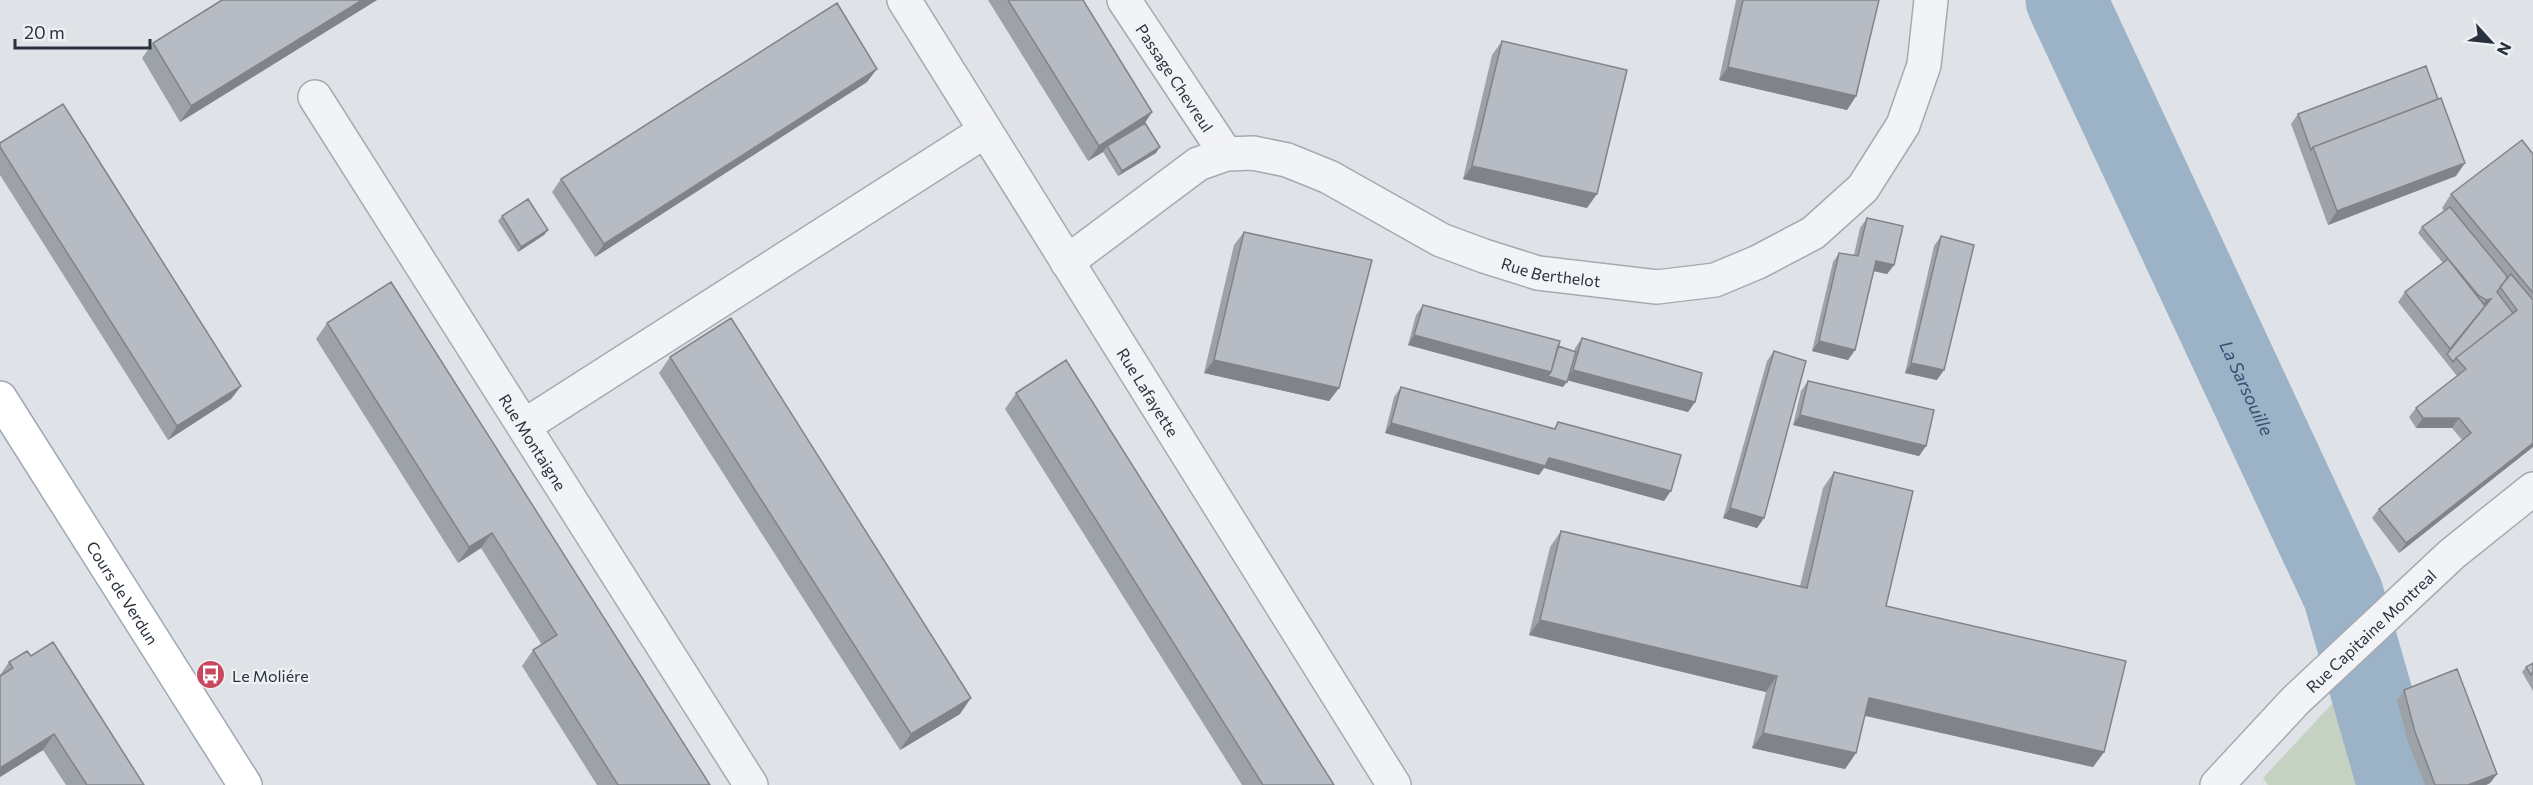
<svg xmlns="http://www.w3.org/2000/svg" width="2533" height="785" font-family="Commissioner,sans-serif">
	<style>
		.grass { fill: #c5d1c1 }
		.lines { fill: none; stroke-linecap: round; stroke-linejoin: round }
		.river { stroke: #9bb2c7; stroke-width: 81 }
		.minor-casing { stroke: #a5aab2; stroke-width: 36 }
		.primary-casing { stroke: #9fa8b3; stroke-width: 36 }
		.minor { stroke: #f2f3f6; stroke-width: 33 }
		.primary { stroke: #fff; stroke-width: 33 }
		.wall { fill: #9da2a9 }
		.shaded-wall { fill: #808489 }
		.building { fill: #b7bcc4; stroke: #808489; stroke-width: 1.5 }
		.labels { text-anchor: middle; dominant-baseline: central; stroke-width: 4.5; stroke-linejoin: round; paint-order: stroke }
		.street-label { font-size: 16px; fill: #29313e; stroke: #eef2f5 }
		.poi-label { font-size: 16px; fill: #29313e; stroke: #eef2f5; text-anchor: start }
		.water-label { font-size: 18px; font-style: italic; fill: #345171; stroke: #eef2f5 }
	</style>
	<rect width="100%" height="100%" fill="#dfe3e8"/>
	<!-- grass -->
	<path class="grass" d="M 2357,677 L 2392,785 L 2268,785 L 2263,778 Z"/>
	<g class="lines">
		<!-- river -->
		<path class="river" id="s1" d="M 2066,0 L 2343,594 L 2398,785"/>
		<defs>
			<g id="minor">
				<path id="s2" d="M 904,0 L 1394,785"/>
				<path id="s3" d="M 1124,0 L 1226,154"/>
				<path id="s4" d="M 315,97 L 751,785"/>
				<path id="s5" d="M 1067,262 L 1198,164 L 1226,154 L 1253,153 L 1287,160 L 1329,177 L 1441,240 L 1484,256 L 1538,273 L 1657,287 L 1715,280 L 1758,262 L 1813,233 L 1863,188 L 1903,125 L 1924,65 L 1931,0"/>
				<path d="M 524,426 L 985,131"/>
				<path id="s6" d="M 2217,785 L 2295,701 L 2452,554 L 2533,489"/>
			</g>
			<g id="primary">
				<path id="s7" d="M 0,398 L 245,785"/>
			</g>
		</defs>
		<!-- minor casing -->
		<use href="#minor" class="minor-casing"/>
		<!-- primary casing -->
		<use href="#primary" class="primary-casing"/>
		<!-- minor -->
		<use href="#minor" class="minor"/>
		<!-- primary -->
		<use href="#primary" class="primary"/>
	</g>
	<!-- wall -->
	<path class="wall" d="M 222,0 L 377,0 L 180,122 L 142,58 L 153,43 Z
		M 988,0 L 1083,0 L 1152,112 L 1145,123 L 1156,153 L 1118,176 L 1103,152 L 1088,161 Z
		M 1736,0 L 1879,0 L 1856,96 L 1847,110 L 1719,80 Z
		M 1502,41 L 1587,208 L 1463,179 L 1492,55 Z
		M 867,82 L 595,257 L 552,192 L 561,179 Z
		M 2298,114 L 2456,176 L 2328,225 L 2291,124 Z
		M 0,143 L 241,386 L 231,399 L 168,440 L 0,175 Z
		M 2533,154 L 2533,447 L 2399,553 L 2372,518 L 2379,509 L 2462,440 L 2452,428 L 2416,428 L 2409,417 L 2416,408 L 2457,376 L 2398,302 L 2405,292 L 2443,263 L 2418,233 L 2422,227 L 2444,211 L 2442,208 L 2451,194 Z
		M 502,216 L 548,230 L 544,235 L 518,252 L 498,221 Z
		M 1867,218 L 1894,265 L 1887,274 L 1873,271 L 1855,350 L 1848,360 L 1812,351 L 1833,262 L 1839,253 L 1854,255 L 1860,228 Z
		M 1244,232 L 1339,388 L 1329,401 L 1204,373 L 1234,245 Z
		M 1941,236 L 1937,380 L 1905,373 L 1934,246 Z
		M 1423,305 L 1574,351 L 1575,348 L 1582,338 L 1695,402 L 1688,412 L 1567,380 L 1563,387 L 1408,345 L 1416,315 Z
		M 327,323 L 710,785 L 597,785 L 522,666 L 533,650 L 542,645 L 481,548 L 458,563 L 316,339 Z
		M 1774,351 L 1764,518 L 1757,528 L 1723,518 L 1767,361 Z
		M 670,357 L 960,714 L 900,750 L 659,373 Z
		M 1808,381 L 1926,446 L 1919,456 L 1793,425 L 1801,391 Z
		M 1401,387 L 1554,429 L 1558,422 L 1664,501 L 1544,468 L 1539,475 L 1385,433 L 1394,397 Z
		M 1016,393 L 1334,785 L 1242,785 L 1005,409 Z
		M 1834,472 L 1886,606 L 2104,752 L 2093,767 L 1865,716 L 1856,753 L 1845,769 L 1752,748 L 1766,692 L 1529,635 L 1550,547 L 1561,531 L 1800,586 L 1823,488 Z
		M 31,656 L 144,785 L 66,785 L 43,750 L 0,777 L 0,675 L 9,662 Z
		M 2533,663 L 2533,691 L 2522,672 L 2526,667 Z
		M 2404,690 L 2497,774 L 2490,783 L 2486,785 L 2425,785 L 2408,742 L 2397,700 Z"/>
	<!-- shaded-wall -->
	<path class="shaded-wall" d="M 362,0 L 377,0 L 180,122 L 191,106 Z
		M 1728,67 L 1856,96 L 1847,110 L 1719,80 Z
		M 877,69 L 867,82 L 595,257 L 604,244 Z
		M 1152,112 L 1141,128 L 1107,146 L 1103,152 L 1088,161 L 1099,146 Z
		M 1160,147 L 1156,153 L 1118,176 L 1122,171 Z
		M 2465,163 L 2456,176 L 2328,225 L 2337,211 Z
		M 1472,166 L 1597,194 L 1587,208 L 1463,179 Z
		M 548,230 L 544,235 L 518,252 L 521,247 Z
		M 1876,261 L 1894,265 L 1887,274 L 1869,270 Z
		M 2491,299 L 2488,304 L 2482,306 L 2486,300 Z
		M 1414,335 L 1551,372 L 1567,382 L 1563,387 L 1408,345 Z
		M 1819,341 L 1855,350 L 1848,360 L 1812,351 Z
		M 1214,360 L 1339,388 L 1329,401 L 1204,373 Z
		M 1911,363 L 1944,370 L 1937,380 L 1905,373 Z
		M 1573,370 L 1695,402 L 1688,412 L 1566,380 Z
		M 241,386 L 231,399 L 168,440 L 177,426 Z
		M 1800,415 L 1926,446 L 1919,456 L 1793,425 Z
		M 2423,418 L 2459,418 L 2452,428 L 2416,428 Z
		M 1391,423 L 1549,458 L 1671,491 L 1664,501 L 1544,468 L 1539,475 L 1385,433 Z
		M 2533,443 L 2533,447 L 2399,553 L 2406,543 Z
		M 1730,508 L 1764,518 L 1757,528 L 1723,518 Z
		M 492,533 L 481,548 L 458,563 L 469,547 Z
		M 1540,620 L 1777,676 L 1766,692 L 1529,635 Z
		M 971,698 L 960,714 L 900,750 L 911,734 Z
		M 1869,698 L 2104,752 L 2093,767 L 1858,714 Z
		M 1763,733 L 1856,753 L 1845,769 L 1752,748 Z
		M 54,734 L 43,750 L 0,777 L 0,768 Z
		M 2497,774 L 2490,783 L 2486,785 L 2468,785 Z"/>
	<!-- building -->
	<path class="building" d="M 222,0 L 362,0 L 191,106 L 153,43 Z
		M 1008,0 L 1083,0 L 1152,112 L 1099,146 Z
		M 1743,0 L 1879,0 L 1856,96 L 1728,67 Z
		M 837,3 L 877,69 L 604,244 L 561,179 Z
		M 1502,41 L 1627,70 L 1597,194 L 1472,166 Z
		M 2426,66 L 2438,99 L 2313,147 L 2311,150 L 2298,114 Z
		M 2441,98 L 2465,163 L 2337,211 L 2313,147 Z
		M 63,104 L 241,386 L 177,426 L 0,147 L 0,143 Z
		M 1145,123 L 1160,147 L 1122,171 L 1107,146 Z
		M 2522,140 L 2533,154 L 2533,293 L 2451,194 Z
		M 528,199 L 548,230 L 521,247 L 502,216 Z
		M 2450,207 L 2506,275 L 2507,278 L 2497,292 L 2513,313 L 2456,358 L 2453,362 L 2447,354 L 2491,299 L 2486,300 L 2478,295 L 2422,227 Z
		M 1867,218 L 1903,226 L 1894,265 L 1876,261 L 1855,350 L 1819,341 L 1839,253 L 1858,256 Z
		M 1244,232 L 1372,260 L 1339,388 L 1214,360 Z
		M 1941,236 L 1974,245 L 1944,370 L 1911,363 Z
		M 2448,259 L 2485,306 L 2450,349 L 2405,292 Z
		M 2511,274 L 2533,300 L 2533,443 L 2406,543 L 2379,509 L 2471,433 L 2459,418 L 2423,418 L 2416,408 L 2466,369 L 2456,358 L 2517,310 L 2500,287 Z
		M 391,282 L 710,785 L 618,785 L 533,650 L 557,635 L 492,533 L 469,547 L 327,323 Z
		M 1423,305 L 1560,341 L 1551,372 L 1414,335 Z
		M 731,318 L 971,698 L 911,734 L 670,357 Z
		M 1582,338 L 1702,373 L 1695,402 L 1573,370 Z
		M 1558,346 L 1576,352 L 1567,382 L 1548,376 L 1551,372 Z
		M 1774,351 L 1806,361 L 1764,518 L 1730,508 Z
		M 1066,360 L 1334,785 L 1263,785 L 1016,393 Z
		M 1808,381 L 1934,410 L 1926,446 L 1800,415 Z
		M 1401,387 L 1555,429 L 1558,422 L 1681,455 L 1671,491 L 1549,458 L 1545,466 L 1391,423 Z
		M 1834,472 L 1913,491 L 1886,606 L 2126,661 L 2104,752 L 1869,698 L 1856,753 L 1763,733 L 1777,676 L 1540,620 L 1561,531 L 1807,588 Z
		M 53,642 L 144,785 L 87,785 L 54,734 L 0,768 L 0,676 L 13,668 L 9,662 L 27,651 L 31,656 Z
		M 2533,663 L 2533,672 L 2531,675 L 2526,667 Z
		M 2457,669 L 2497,774 L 2468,785 L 2435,785 L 2415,732 L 2404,690 Z"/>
	<!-- icons -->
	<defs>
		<symbol id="bus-disc" viewBox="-11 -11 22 22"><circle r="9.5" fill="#c9485f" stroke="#eef2f5"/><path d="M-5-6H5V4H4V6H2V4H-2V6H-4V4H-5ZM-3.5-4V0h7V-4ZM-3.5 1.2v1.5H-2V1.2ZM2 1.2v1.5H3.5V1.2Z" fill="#fff"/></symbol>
	</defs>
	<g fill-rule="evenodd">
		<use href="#bus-disc" x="194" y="658" width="33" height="33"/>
	</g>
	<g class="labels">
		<!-- street labels -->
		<g class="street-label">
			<text stroke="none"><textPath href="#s3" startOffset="93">Passage Chevreul</textPath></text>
			<text stroke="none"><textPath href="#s5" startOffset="544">Rue Berthelot</textPath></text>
			<text stroke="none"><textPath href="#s2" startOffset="462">Rue Lafayette</textPath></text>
			<text stroke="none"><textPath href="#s4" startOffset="408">Rue Montaigne</textPath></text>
			<text stroke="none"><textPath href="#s7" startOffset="230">Cours de Verdun</textPath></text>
			<text stroke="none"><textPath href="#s6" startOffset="218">Rue Capitaine Montreal</textPath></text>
		</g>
		<!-- poi labels -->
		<g class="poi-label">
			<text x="232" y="675">Le Moliére</text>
		</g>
		<!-- water labels -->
		<g class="water-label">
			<text stroke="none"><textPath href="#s1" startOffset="428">La Sarsouille</textPath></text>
		</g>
	</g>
	<!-- north arrow -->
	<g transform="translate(2491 42) rotate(117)" stroke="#eef2f5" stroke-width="4.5" paint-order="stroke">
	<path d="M0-4.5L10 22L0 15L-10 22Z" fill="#29313e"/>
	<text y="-9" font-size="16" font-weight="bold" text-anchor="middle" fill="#29313e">N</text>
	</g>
	<!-- scale -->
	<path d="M15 39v9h135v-9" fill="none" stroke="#29313e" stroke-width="3"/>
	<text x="24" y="39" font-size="18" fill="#29313e" stroke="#eef2f5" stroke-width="4.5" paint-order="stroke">20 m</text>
</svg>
